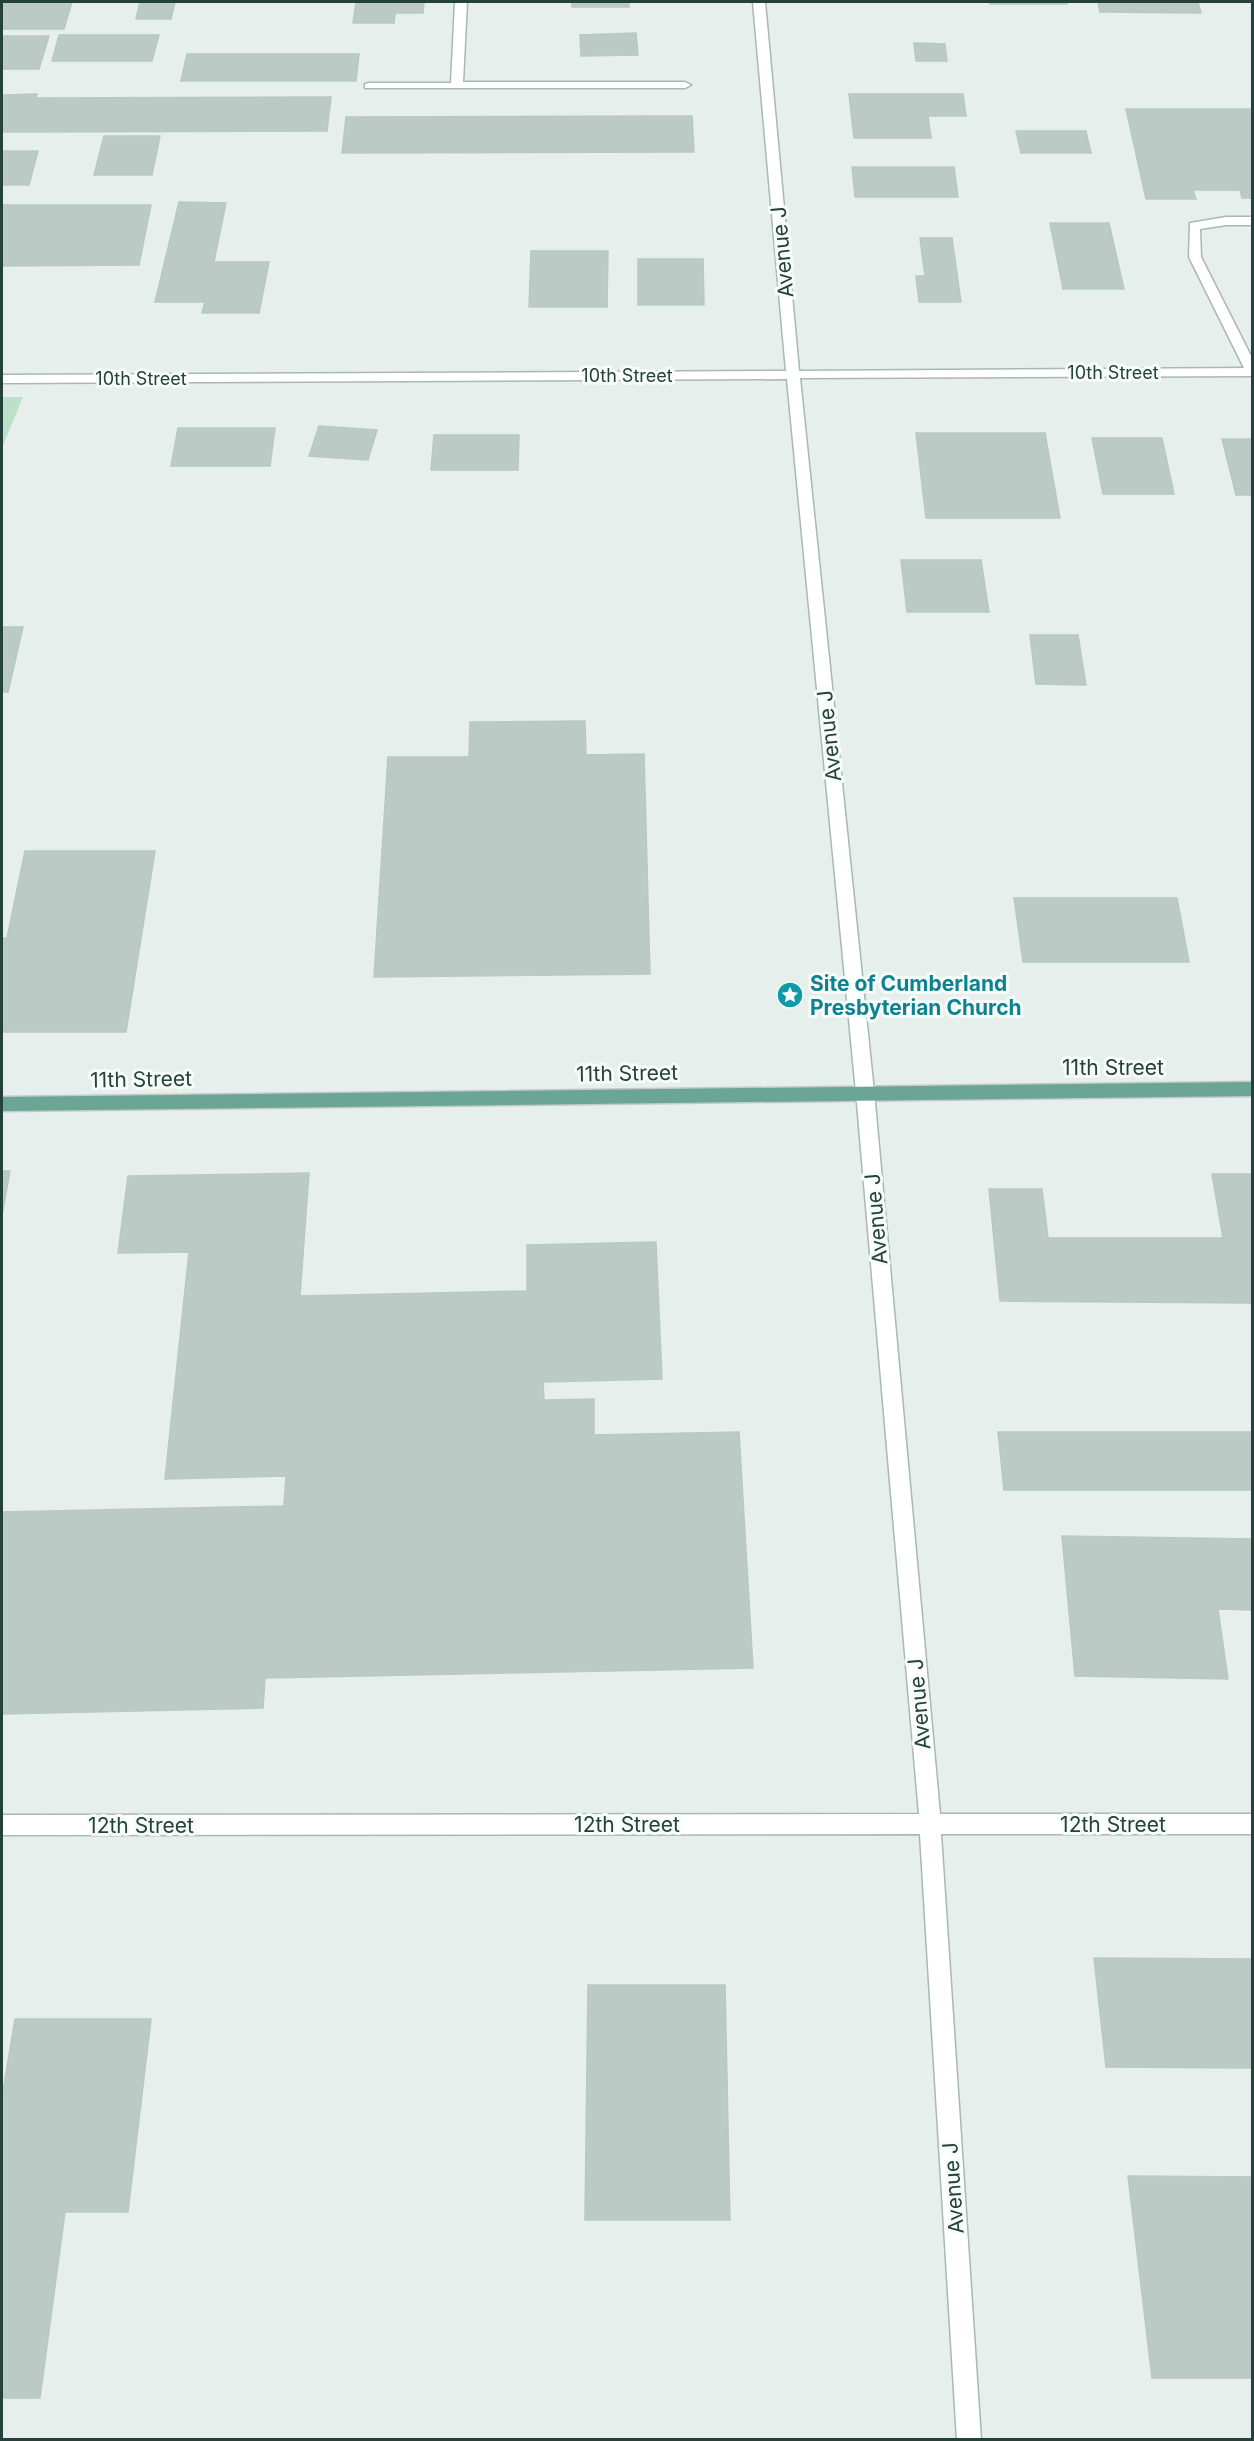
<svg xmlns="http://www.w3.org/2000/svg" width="1254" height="2441" font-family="Inter,sans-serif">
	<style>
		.green { fill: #bfe0c8 }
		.building { fill: #bbcac4; stroke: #b8c9c2; stroke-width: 1.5 }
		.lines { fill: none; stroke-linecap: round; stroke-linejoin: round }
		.lane-casing { stroke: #a8b8b2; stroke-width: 3 }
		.street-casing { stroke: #a8b8b2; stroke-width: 3 }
		.primary-casing { stroke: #c2cac8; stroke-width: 3 }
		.lane { fill: #fff; fill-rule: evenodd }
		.street { fill: #fff; fill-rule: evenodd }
		.primary { fill: #6aa596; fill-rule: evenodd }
		.labels { text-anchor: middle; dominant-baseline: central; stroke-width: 6; stroke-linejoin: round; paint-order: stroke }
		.far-street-label { font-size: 18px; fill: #24423a; stroke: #f7fbf9 }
		.street-label { font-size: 21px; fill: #24423a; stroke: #f7fbf9 }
		.culture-label { font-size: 21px; font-weight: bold; fill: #0d838f; stroke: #f7fbf9; text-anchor: start }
	</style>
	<rect width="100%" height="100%" fill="#e6efeb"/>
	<!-- green -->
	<path class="green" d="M 2,397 L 23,397 L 2,448 Z"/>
	<!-- building -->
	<path class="building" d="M 2,2 L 72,2 L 64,29 L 2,29 Z
		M 140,2 L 175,2 L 171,19 L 136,19 Z
		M 356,2 L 424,2 L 423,13 L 395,13 L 394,23 L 353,23 Z
		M 572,2 L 629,2 L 629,7 L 572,7 Z
		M 990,2 L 1066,2 L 1067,4 L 990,4 Z
		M 1098,2 L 1198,2 L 1201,13 L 1100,12 Z
		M 636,33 L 638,55 L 581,56 L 580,35 Z
		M 59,35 L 159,35 L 152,61 L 52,61 Z
		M 2,36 L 49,36 L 39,69 L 2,69 Z
		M 914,43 L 945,44 L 947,61 L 916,61 Z
		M 187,54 L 359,54 L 356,81 L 181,81 Z
		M 37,94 L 36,98 L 331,97 L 327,131 L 2,132 L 2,95 Z
		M 849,94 L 963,94 L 966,116 L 928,116 L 931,138 L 854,138 Z
		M 1126,109 L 1252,109 L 1252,198 L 1242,198 L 1240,190 L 1193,190 L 1196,199 L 1146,199 Z
		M 692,116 L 694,152 L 342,153 L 346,117 Z
		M 1016,131 L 1086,131 L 1091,153 L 1021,153 Z
		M 104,136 L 160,136 L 152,175 L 94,175 Z
		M 2,151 L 38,151 L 29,185 L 2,185 Z
		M 852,167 L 954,167 L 958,197 L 855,197 Z
		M 179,202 L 226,203 L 214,262 L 269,262 L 259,313 L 202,313 L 205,302 L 155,302 Z
		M 2,205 L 151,205 L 139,265 L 2,266 Z
		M 1050,223 L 1109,223 L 1124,289 L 1063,289 Z
		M 920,238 L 952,238 L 961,302 L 919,302 L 916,276 L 925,276 Z
		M 531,251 L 608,251 L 607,307 L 529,307 Z
		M 638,259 L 703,259 L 704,305 L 638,305 Z
		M 319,426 L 377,430 L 368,460 L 309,456 Z
		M 178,428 L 275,428 L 270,466 L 171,466 Z
		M 916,433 L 1045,433 L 1060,518 L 926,518 Z
		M 434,435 L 519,435 L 518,470 L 431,470 Z
		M 1092,438 L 1162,438 L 1174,494 L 1103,494 Z
		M 1222,439 L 1252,439 L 1252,495 L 1236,495 Z
		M 901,560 L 981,560 L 989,612 L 907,612 Z
		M 2,627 L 23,627 L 8,692 L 2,692 Z
		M 1030,635 L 1078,635 L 1086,685 L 1036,684 Z
		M 585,721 L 586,755 L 644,754 L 650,974 L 374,977 L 388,757 L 469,757 L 470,722 Z
		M 25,851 L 155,851 L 126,1032 L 2,1032 L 2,938 L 7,938 Z
		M 1014,898 L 1177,898 L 1189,962 L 1023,962 Z
		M 2,1171 L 10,1171 L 2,1215 Z
		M 309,1173 L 300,1296 L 527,1291 L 527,1245 L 656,1242 L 662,1379 L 543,1382 L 544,1400 L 594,1399 L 594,1435 L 739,1432 L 753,1668 L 265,1678 L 263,1708 L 2,1714 L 2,1512 L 284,1506 L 286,1476 L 165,1479 L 189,1252 L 118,1253 L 128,1176 Z
		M 1212,1174 L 1252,1174 L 1252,1303 L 1000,1301 L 989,1189 L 1042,1189 L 1048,1238 L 1223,1238 Z
		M 998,1432 L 1252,1432 L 1252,1490 L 1004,1490 Z
		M 1062,1536 L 1252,1539 L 1252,1610 L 1218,1609 L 1228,1679 L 1075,1676 Z
		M 1094,1958 L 1252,1959 L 1252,2068 L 1106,2067 Z
		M 588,1985 L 725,1985 L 730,2220 L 585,2220 Z
		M 15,2019 L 151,2019 L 128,2212 L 65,2212 L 40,2398 L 2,2398 L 2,2097 Z
		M 1128,2176 L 1252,2177 L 1252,2378 L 1152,2378 Z"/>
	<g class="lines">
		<defs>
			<path id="lane" d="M 455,2 L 467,2 L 463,82 L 685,82 L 691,85 L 685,88 L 365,88 L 365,84 L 369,83 L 451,83 Z
				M 1226,217 L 1252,217 L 1252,225 L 1226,225 L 1200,229 L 1201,257 L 1252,358 L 1252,374 L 1245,370 L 1189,257 L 1190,223 Z"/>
			<path id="street" d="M 753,2 L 765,2 L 799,371 L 1252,368 L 1252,376 L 800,378 L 874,1092 L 940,1814 L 1252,1814 L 1252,1834 L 941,1834 L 981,2440 L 957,2440 L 920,1834 L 2,1835 L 2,1815 L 919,1814 L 856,1092 L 787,379 L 2,383 L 2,375 L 786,371 Z"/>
			<path id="primary" d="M 1252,1082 L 1252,1096 L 2,1111 L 2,1097 Z"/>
		</defs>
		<!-- lane casing -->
		<use href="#lane" class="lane-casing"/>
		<!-- street casing -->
		<use href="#street" class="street-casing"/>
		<!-- primary casing -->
		<use href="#primary" class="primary-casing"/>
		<!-- lane -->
		<use href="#lane" class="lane"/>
		<!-- street -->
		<use href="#street" class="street"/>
		<!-- primary -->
		<use href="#primary" class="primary"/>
	</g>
	<!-- icons -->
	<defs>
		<symbol id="sight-disc" viewBox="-11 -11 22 22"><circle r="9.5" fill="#0f9aa8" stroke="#f7fbf9"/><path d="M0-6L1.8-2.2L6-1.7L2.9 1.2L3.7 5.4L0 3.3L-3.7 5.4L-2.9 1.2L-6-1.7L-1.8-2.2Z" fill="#fff"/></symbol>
	</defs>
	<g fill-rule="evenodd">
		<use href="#sight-disc" x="775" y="980" width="30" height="30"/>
	</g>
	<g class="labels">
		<!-- far-street labels -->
		<g class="far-street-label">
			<text x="1113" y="372">10th Street</text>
			<text x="627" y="375">10th Street</text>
			<text x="141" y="378">10th Street</text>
		</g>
		<!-- street labels -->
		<g class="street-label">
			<text transform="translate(782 252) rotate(-95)">Avenue J</text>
			<text transform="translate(829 736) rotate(-96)">Avenue J</text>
			<text x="1113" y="1067">11th Street</text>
			<text transform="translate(627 1073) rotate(-1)">11th Street</text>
			<text transform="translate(141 1079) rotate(-1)">11th Street</text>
			<text transform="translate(876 1219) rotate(-95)">Avenue J</text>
			<text transform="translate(919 1704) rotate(-95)">Avenue J</text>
			<text x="627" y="1824">12th Street</text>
			<text x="1113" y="1824">12th Street</text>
			<text x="141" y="1825">12th Street</text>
			<text transform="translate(953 2188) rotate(-94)">Avenue J</text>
		</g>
		<!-- culture labels -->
		<g class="culture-label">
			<text x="810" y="983">Site of Cumberland<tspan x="810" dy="24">Presbyterian Church</tspan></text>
		</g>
	</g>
	<!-- border -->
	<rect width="1254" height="2441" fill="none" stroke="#24423a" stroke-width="6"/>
</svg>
